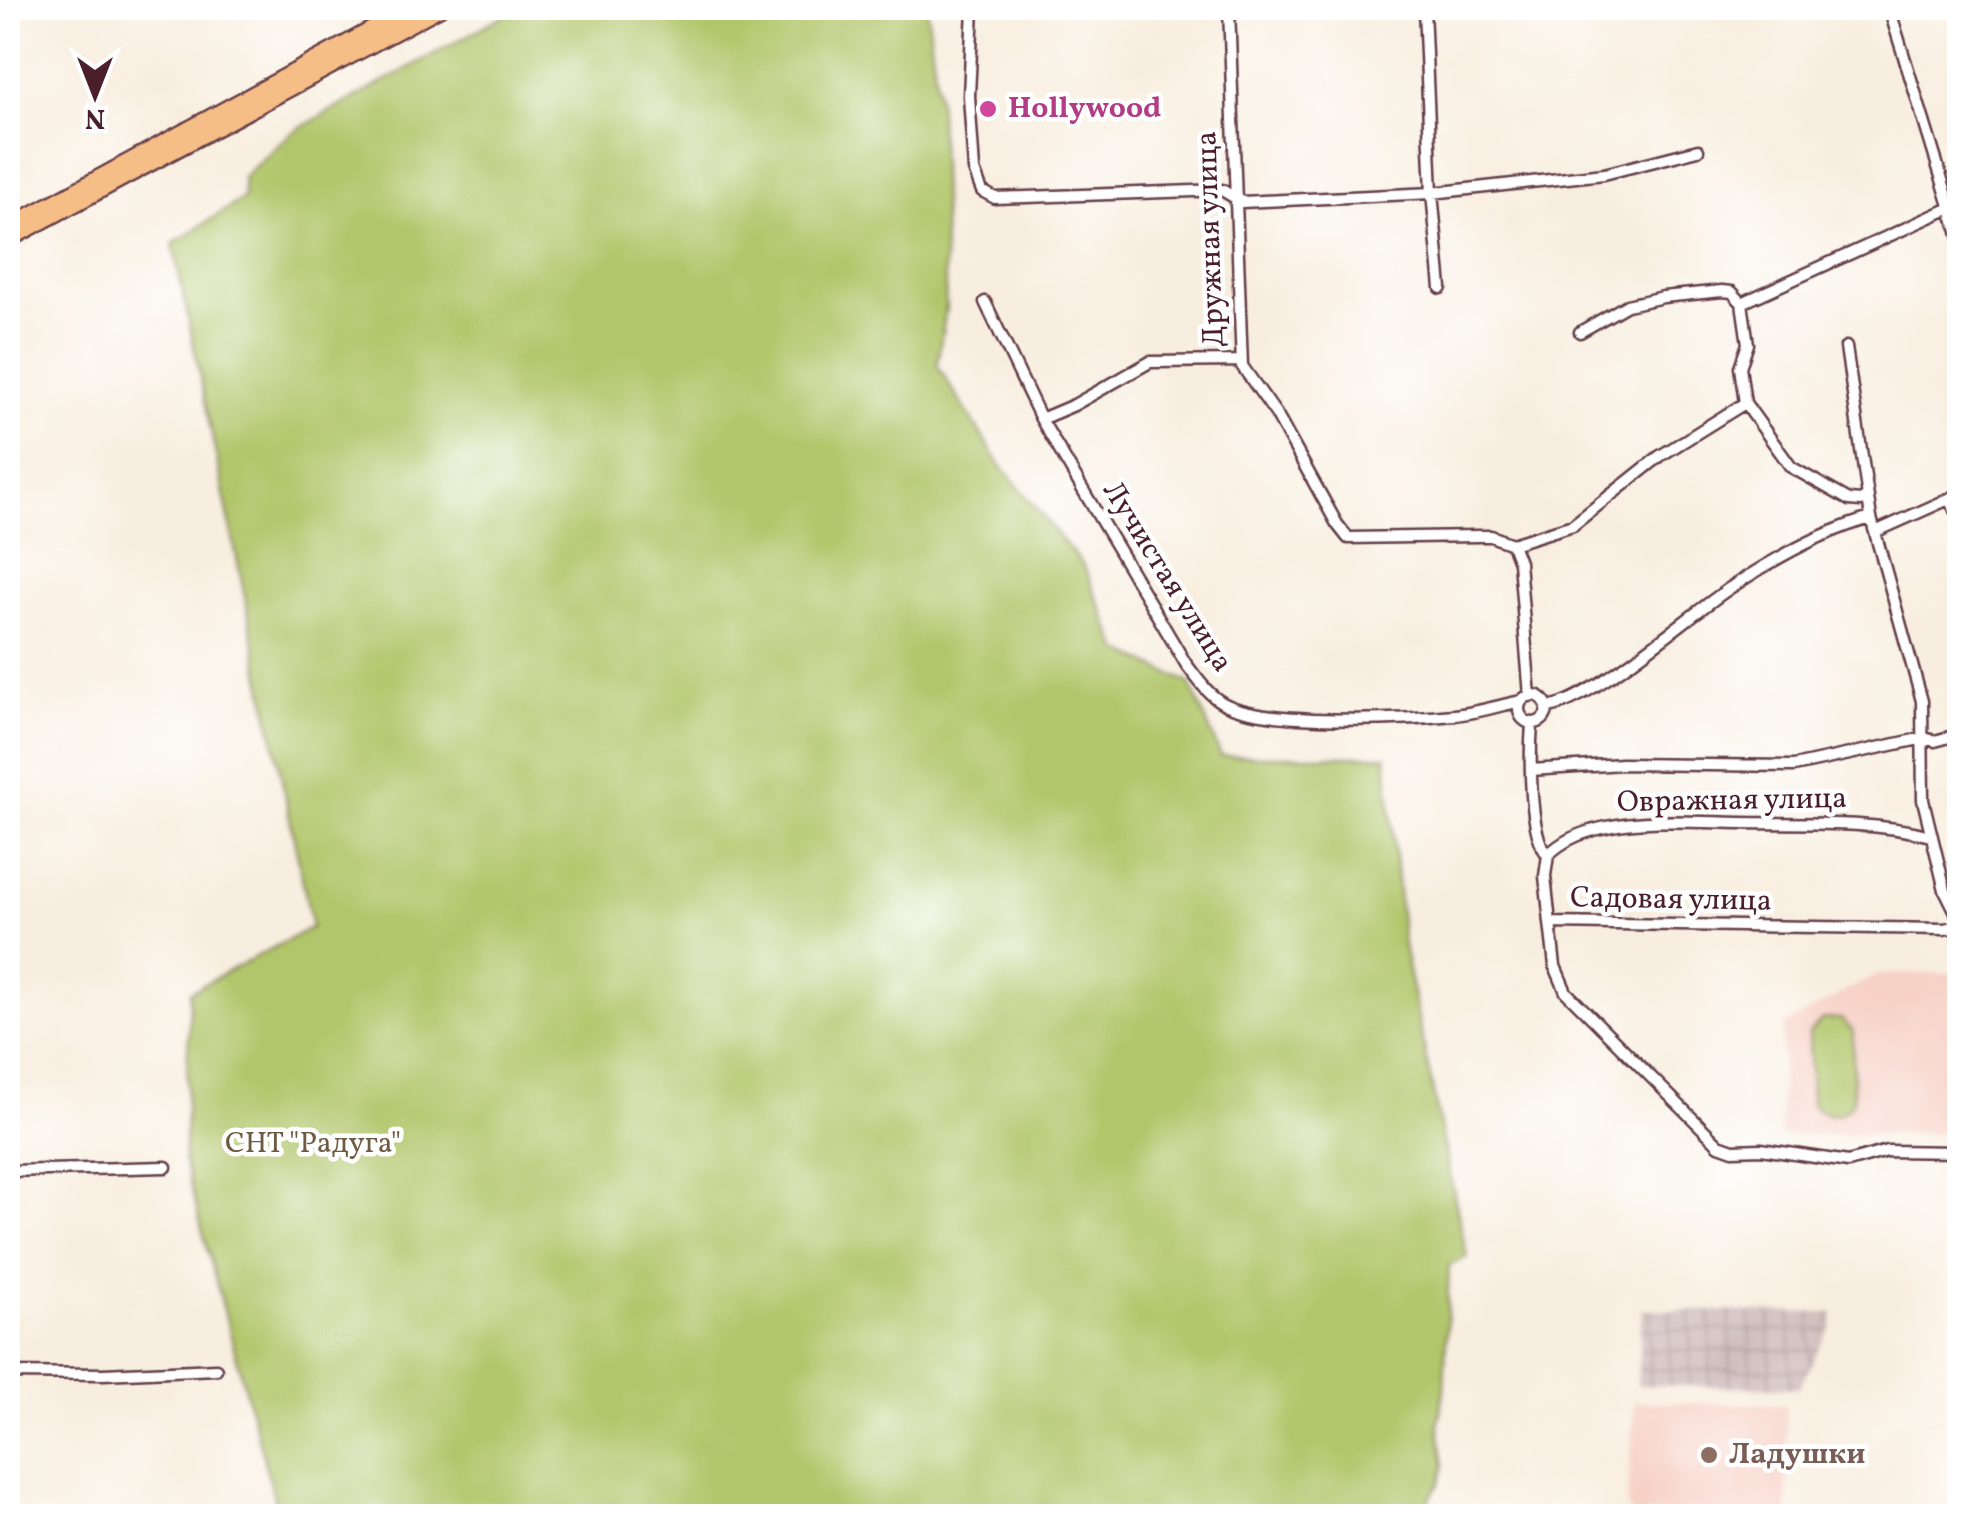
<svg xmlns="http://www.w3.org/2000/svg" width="1967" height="1524" font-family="Vollkorn,serif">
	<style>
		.built { fill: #f7d1c6 }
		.industrial { fill: url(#industrial-grid) }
		.garden { fill: #b1c66a; stroke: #7e724a; stroke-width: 2.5 }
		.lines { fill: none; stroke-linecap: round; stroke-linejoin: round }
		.minor-casing { stroke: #643e46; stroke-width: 15 }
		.major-casing { stroke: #643e46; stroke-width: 19 }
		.minor { stroke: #fff; stroke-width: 10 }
		.major { stroke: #f6be87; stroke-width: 14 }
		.hotel-dot { fill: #d1479c; stroke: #fff; stroke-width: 4 }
		.education-dot { fill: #8d6e63; stroke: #fff; stroke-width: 4 }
		.labels { text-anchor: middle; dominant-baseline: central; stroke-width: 9; stroke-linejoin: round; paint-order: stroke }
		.hotel-label { font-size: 30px; font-weight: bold; fill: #b23c85; stroke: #fff; text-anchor: start }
		.street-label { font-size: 30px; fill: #4a1f2b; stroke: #fff }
		.park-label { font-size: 30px; fill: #6e5941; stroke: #fff }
		.education-label { font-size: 30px; font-weight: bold; fill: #785e54; stroke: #fff; text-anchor: start }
	</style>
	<defs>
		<pattern id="industrial-grid" width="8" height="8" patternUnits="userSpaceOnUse" patternTransform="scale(2.5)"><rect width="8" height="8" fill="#d2bfbf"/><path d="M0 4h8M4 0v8" fill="none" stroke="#b6a4a4"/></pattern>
	</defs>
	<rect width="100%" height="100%" fill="#fff"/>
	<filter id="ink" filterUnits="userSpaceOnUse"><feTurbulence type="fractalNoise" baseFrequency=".01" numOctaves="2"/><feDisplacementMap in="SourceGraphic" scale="20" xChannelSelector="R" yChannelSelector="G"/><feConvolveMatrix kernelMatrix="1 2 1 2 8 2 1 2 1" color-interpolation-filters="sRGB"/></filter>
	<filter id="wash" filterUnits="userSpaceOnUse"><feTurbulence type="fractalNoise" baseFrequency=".0048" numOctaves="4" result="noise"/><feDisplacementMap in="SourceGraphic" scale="40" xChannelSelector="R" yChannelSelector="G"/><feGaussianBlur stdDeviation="2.25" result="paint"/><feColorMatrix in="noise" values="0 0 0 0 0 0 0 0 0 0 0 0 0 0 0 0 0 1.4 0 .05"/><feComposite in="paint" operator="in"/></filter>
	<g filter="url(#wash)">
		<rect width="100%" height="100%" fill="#f8eedf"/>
		<!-- built -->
		<path class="built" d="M 1959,973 L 1959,1133 L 1780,1135 L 1783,1026 L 1878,974 Z
			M 1635,1402 L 1786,1405 L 1787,1516 L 1703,1516 L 1702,1509 L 1632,1516 L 1627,1505 Z"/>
		<!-- industrial -->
		<path class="industrial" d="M 1642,1310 L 1834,1313 L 1831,1327 L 1799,1388 L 1637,1385 Z"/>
		<!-- garden -->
		<path class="garden" d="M 517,8 L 927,8 L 939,107 L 946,308 L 937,365 L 999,463 L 1084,567 L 1119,650 L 1190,683 L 1221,756 L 1386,756 L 1403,945 L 1467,1257 L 1449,1266 L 1444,1391 L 1438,1422 L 1444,1466 L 1439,1484 L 1427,1502 L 1428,1516 L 279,1516 L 184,1161 L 190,992 L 312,927 L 173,244 L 244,198 L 243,177 L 291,133 Z
			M 1823,1019 L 1841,1019 L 1853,1031 L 1853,1102 C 1841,1119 1825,1118 1811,1104 L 1809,1033 Z"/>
	</g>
	<g filter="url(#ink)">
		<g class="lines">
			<defs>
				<path id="minor" d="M 973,8 L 969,96 L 974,170 L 982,191 L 995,198 L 1222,190 L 1242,202 L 1432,193 L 1604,174 L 1698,150
					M 1229,8 L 1242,366 L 1276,414 L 1337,524 L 1348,538 L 1478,536 L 1491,536 L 1512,544 L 1519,562 L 1530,696
					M 1424,8 L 1432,193 L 1441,288
					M 1889,8 L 1960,238
					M 985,302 L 1041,419 L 1074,405 L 1150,362 L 1241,361
					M 1742,303 L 1748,344 L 1740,367 L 1745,403 L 1791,467 L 1849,500 L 1861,501 L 1867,497
					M 1580,332 L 1627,305 L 1663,297 L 1722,291 L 1732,292 L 1742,303 L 1950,208
					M 1846,347 L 1871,518 L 1922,701 L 1923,800 L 1945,890 L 1960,920
					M 1041,419 L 1186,664 C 1197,678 1207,694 1223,703 C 1265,726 1404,720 1454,715 C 1477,713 1500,705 1522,701
					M 1949,500 L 1960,517
					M 1875,532 L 1960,494
					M 1512,544 L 1573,525 L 1660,456 L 1745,403
					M1519 709a14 14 0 1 1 28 0a14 14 0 1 1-28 0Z
					M 1547,707 C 1589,704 1692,612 1733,586 C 1774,559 1823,531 1871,518
					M 1532,723 C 1530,751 1528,836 1548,855
					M 1531,770 L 1622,764 L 1794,766 L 1924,738 L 1935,741 L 1960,734
					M 1550,923 L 1545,876 L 1548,855 C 1562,841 1583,832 1602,828 C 1647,818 1694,822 1740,823 C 1804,824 1869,820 1931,836
					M 1960,926 L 1944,929 L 1550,923 L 1555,966 L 1566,992 L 1719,1145 L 1733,1150 L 1761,1149 L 1848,1162 L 1887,1151 L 1960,1152
					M 8,1171 L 166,1167
					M 8,1373 L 103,1374 L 216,1369"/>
				<path id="major" d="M 8,227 L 411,8
					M 8,240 L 440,8"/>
			</defs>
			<!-- minor casing -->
			<use href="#minor" class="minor-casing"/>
			<!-- major casing -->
			<use href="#major" class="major-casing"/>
			<!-- minor -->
			<use href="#minor" class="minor"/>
			<!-- major -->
			<use href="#major" class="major"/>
		</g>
	</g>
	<!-- markers -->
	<circle class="hotel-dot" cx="988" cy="109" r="10"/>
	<circle class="education-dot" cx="1709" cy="1455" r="10"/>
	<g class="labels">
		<!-- hotel labels -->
		<g class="hotel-label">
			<text x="1008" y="109">Hollywood</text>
		</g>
		<!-- street labels -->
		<g class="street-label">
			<text transform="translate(1211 239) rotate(-92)">Дружная улица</text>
			<text transform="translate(1167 577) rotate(58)">Лучистая улица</text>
			<text transform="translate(1732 801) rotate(-1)">Овражная улица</text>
			<text transform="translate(1671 900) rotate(1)">Садовая улица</text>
		</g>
		<!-- park labels -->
		<g class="park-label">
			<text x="313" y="1144">СНТ "Радуга"</text>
		</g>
		<!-- education labels -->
		<g class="education-label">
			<text x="1729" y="1455">Ладушки</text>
		</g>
	</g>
	<!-- margin -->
	<rect width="1967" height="1524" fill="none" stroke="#fff" stroke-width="40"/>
	<!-- north arrow -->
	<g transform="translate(95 95) rotate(180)" stroke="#ffffff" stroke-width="8" paint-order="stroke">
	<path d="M0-8L18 38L0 25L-18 38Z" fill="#4a1f2b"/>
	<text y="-15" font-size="28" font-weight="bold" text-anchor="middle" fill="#4a1f2b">N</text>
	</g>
</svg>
